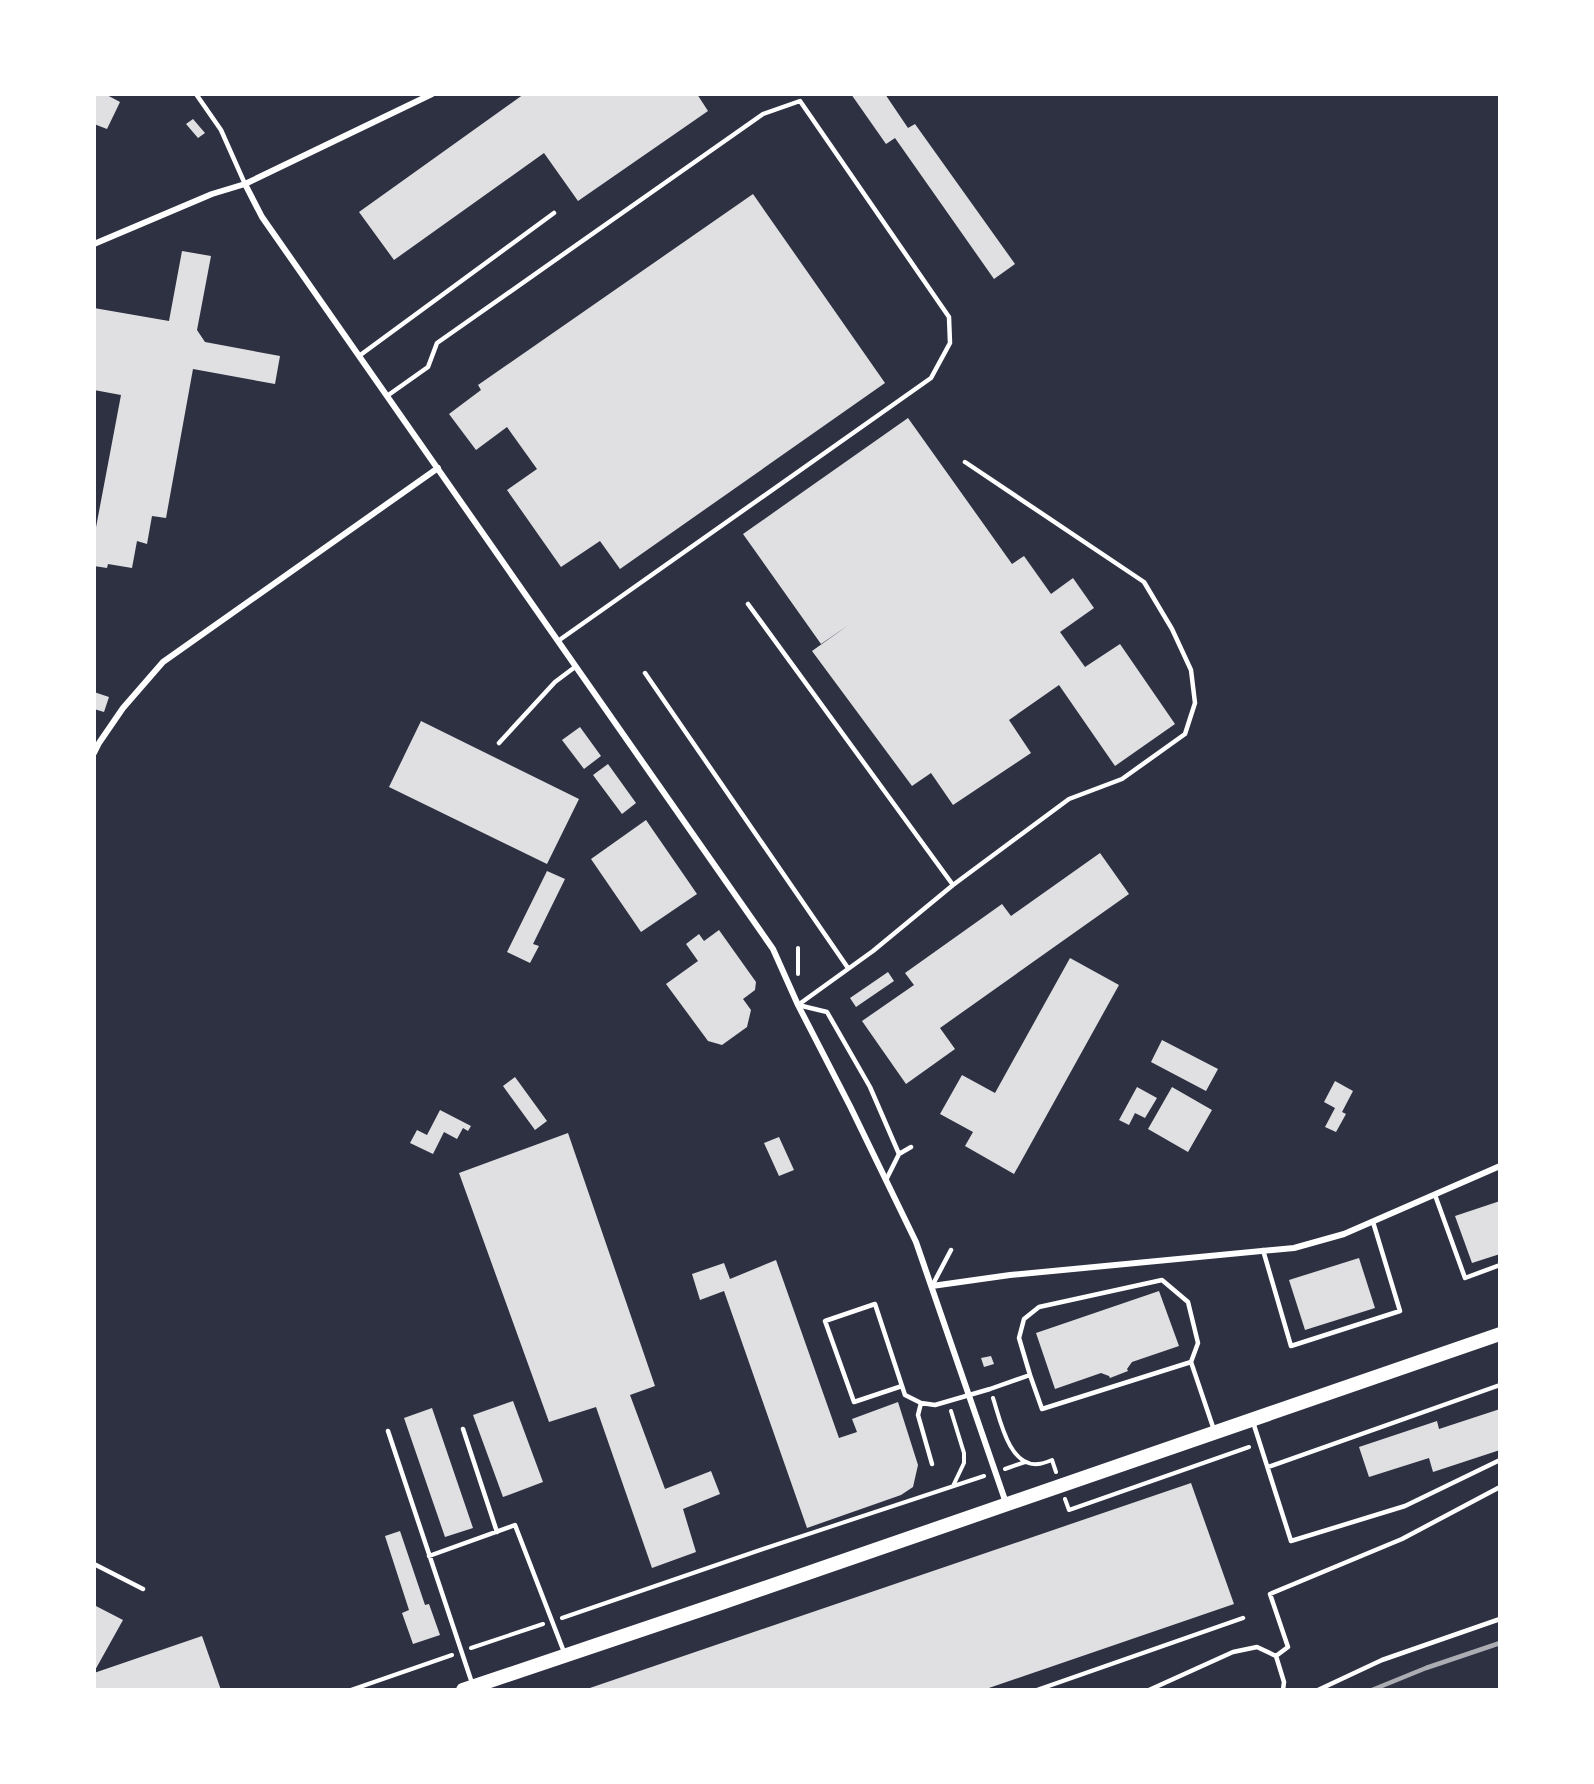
<svg xmlns="http://www.w3.org/2000/svg" width="1594" height="1784" font-family="'Times New Roman',serif">
	<style>
		.building { fill: #e0e0e3 }
		.lines { fill: none; stroke-linecap: round; stroke-linejoin: round }
		.path { stroke: #fff; stroke-width: 4 }
		.service { stroke: #fff; stroke-width: 4.5 }
		.minor { stroke: #fff; stroke-width: 6 }
		.primary { stroke: #fff; stroke-width: 14 }
		.rail { stroke: #abadb3; stroke-width: 4.5 }
	</style>
	<rect width="100%" height="100%" fill="#2d3142"/>
	<!-- building -->
	<path class="building" d="M 96,94 L 105,94 L 120,102 L 107,129 L 94,124 L 94,98 Z
		M 524,94 L 697,94 L 708,111 L 578,201 L 544,153 L 394,260 L 359,212 Z
		M 851,94 L 885,94 L 908,128 L 915,124 L 1015,264 L 994,279 L 895,138 L 886,144 Z
		M 193,119 L 205,133 L 198,138 L 186,124 Z
		M 753,194 L 885,383 L 620,569 L 600,541 L 561,567 L 507,490 L 537,469 L 507,427 L 476,450 L 449,414 L 481,390 L 478,385 Z
		M 182,251 L 211,256 L 197,330 L 205,342 L 280,356 L 275,384 L 193,369 L 166,518 L 152,516 L 147,544 L 137,541 L 132,568 L 108,564 L 107,568 L 94,566 L 94,538 L 121,395 L 94,390 L 94,308 L 169,321 Z
		M 908,418 L 1012,564 L 1024,556 L 1051,594 L 1073,578 L 1094,608 L 1060,632 L 1085,667 L 1120,644 L 1175,724 L 1115,766 L 1059,685 L 1009,720 L 1031,753 L 953,805 L 931,773 L 912,786 L 812,651 L 850,624 L 821,644 L 743,534 Z
		M 94,692 L 109,697 L 104,712 L 94,709 Z
		M 421,721 L 579,799 L 547,864 L 389,787 Z
		M 580,727 L 601,756 L 584,769 L 562,740 Z
		M 608,764 L 636,803 L 622,814 L 593,775 Z
		M 646,820 L 697,894 L 641,932 L 591,859 Z
		M 1100,853 L 1129,894 L 940,1028 L 955,1049 L 906,1084 L 862,1021 L 914,985 L 905,973 L 1002,904 L 1011,916 Z
		M 547,871 L 565,879 L 533,944 L 539,946 L 530,963 L 507,952 Z
		M 719,930 L 756,982 L 755,990 L 743,999 L 751,1010 L 747,1027 L 722,1045 L 708,1041 L 666,984 L 698,961 L 686,944 L 699,934 L 704,941 Z
		M 1070,958 L 1119,985 L 1014,1174 L 965,1146 L 973,1132 L 940,1114 L 962,1075 L 995,1093 Z
		M 888,972 L 894,981 L 856,1007 L 850,998 Z
		M 1162,1040 L 1218,1069 L 1206,1091 L 1151,1062 Z
		M 515,1077 L 547,1121 L 535,1130 L 503,1086 Z
		M 1335,1081 L 1353,1091 L 1342,1112 L 1346,1114 L 1336,1132 L 1325,1127 L 1335,1108 L 1324,1102 Z
		M 1137,1087 L 1157,1098 L 1145,1118 L 1135,1113 L 1129,1125 L 1119,1120 Z
		M 1172,1087 L 1212,1110 L 1188,1152 L 1148,1129 Z
		M 440,1110 L 471,1126 L 468,1131 L 463,1128 L 457,1139 L 444,1132 L 433,1154 L 410,1143 L 417,1130 L 427,1135 Z
		M 568,1133 L 655,1386 L 630,1395 L 665,1489 L 711,1471 L 720,1494 L 683,1509 L 696,1552 L 652,1568 L 596,1407 L 549,1422 L 459,1173 Z
		M 779,1137 L 794,1170 L 779,1176 L 764,1143 Z
		M 1500,1201 L 1500,1254 L 1472,1263 L 1455,1216 Z
		M 1359,1258 L 1375,1308 L 1305,1330 L 1289,1280 Z
		M 776,1260 L 839,1438 L 857,1432 L 852,1419 L 898,1402 L 918,1465 L 913,1487 L 901,1495 L 807,1528 L 724,1291 L 700,1300 L 692,1274 L 724,1263 L 730,1279 Z
		M 1159,1291 L 1179,1346 L 1132,1362 L 1127,1369 L 1128,1371 L 1110,1378 L 1109,1376 L 1101,1373 L 1055,1389 L 1036,1333 Z
		M 991,1356 L 994,1364 L 984,1367 L 981,1358 Z
		M 513,1401 L 543,1482 L 503,1497 L 473,1415 Z
		M 432,1408 L 473,1528 L 445,1537 L 404,1418 Z
		M 1500,1409 L 1500,1450 L 1433,1472 L 1429,1458 L 1369,1477 L 1359,1447 L 1437,1421 L 1439,1429 Z
		M 1191,1483 L 1234,1604 L 983,1690 L 584,1690 Z
		M 400,1531 L 425,1605 L 429,1604 L 440,1635 L 413,1644 L 402,1613 L 409,1610 L 385,1536 Z
		M 94,1605 L 123,1620 L 94,1672 Z
		M 202,1636 L 221,1690 L 94,1690 L 94,1673 Z"/>
	<g class="lines">
		<!-- path -->
		<path class="path" d="M 798,974 L 798,948
			M 993,1398 C 1000,1419 1009,1467 1038,1464 C 1042,1464 1047,1462 1052,1460 L 1056,1472
			M 951,1411 L 964,1453 L 964,1463 L 953,1486
			M 1005,1469 L 1025,1462
			M 1065,1499 L 1069,1510 L 1249,1447
			M 562,1618 L 763,1549 L 984,1476
			M 471,1648 L 543,1624
			M 351,1690 L 452,1655"/>
		<!-- service -->
		<path class="service" d="M 196,94 L 221,130 L 245,184
			M 359,356 L 554,213
			M 387,396 L 428,367 L 437,343 L 763,114 L 800,101 L 949,317 L 950,343 L 931,378 L 558,641
			M 748,604 L 953,885
			M 645,673 L 848,968
			M 499,743 L 555,682 L 575,667
			M 798,1005 L 873,951 L 953,885 L 1069,799 L 1122,779 L 1185,734 L 1195,703 L 1191,670 L 1172,629 L 1144,582 L 965,462
			M 798,1005 L 827,1012 L 870,1087 L 899,1154
			M 886,1180 L 899,1154 L 911,1147
			M 1435,1195 L 1465,1278 L 1500,1265
			M 1263,1250 L 1291,1346 L 1400,1311 L 1373,1222
			M 932,1286 L 951,1250
			M 1030,1375 L 1019,1338 L 1024,1319 L 1039,1307 L 1162,1280 L 1188,1302 L 1198,1343 L 1191,1362
			M 902,1386 L 854,1402 L 825,1321 L 875,1304 L 902,1386 L 905,1395 L 921,1403 L 935,1405 L 990,1389 L 1030,1375 L 1042,1409 L 1191,1362 L 1214,1430
			M 921,1403 L 918,1415 L 932,1464
			M 1253,1422 L 1291,1541 L 1405,1506 L 1500,1460
			M 463,1429 L 497,1532
			M 388,1431 L 472,1683
			M 1268,1467 L 1500,1385
			M 429,1556 L 515,1525 L 564,1652
			M 94,1564 L 143,1589
			M 1276,1656 L 1288,1647 L 1270,1594 L 1402,1539 L 1500,1487
			M 1037,1690 L 1243,1618
			M 1149,1690 L 1233,1652 L 1257,1647 L 1276,1656 L 1284,1682 L 1283,1690
			M 1318,1690 L 1382,1660 L 1500,1619"/>
		<!-- minor -->
		<path class="minor" d="M 245,184 L 262,217 L 773,949 L 798,1005 L 850,1106 L 916,1242 L 1006,1503
			M 94,244 L 212,194 L 245,184 L 432,94
			M 94,753 L 99,743 L 123,708 L 163,662 L 438,468
			M 932,1286 L 1010,1275 L 1294,1248 L 1344,1234 L 1500,1166"/>
		<!-- primary -->
		<path class="primary" d="M 463,1690 L 721,1603 L 1500,1334"/>
		<!-- rail -->
		<path class="rail" d="M 1372,1690 L 1426,1668 L 1500,1643"/>
	</g>
	<!-- border -->
	<rect width="1594" height="1784" fill="none" stroke="#ffffff" stroke-width="192"/>
</svg>
